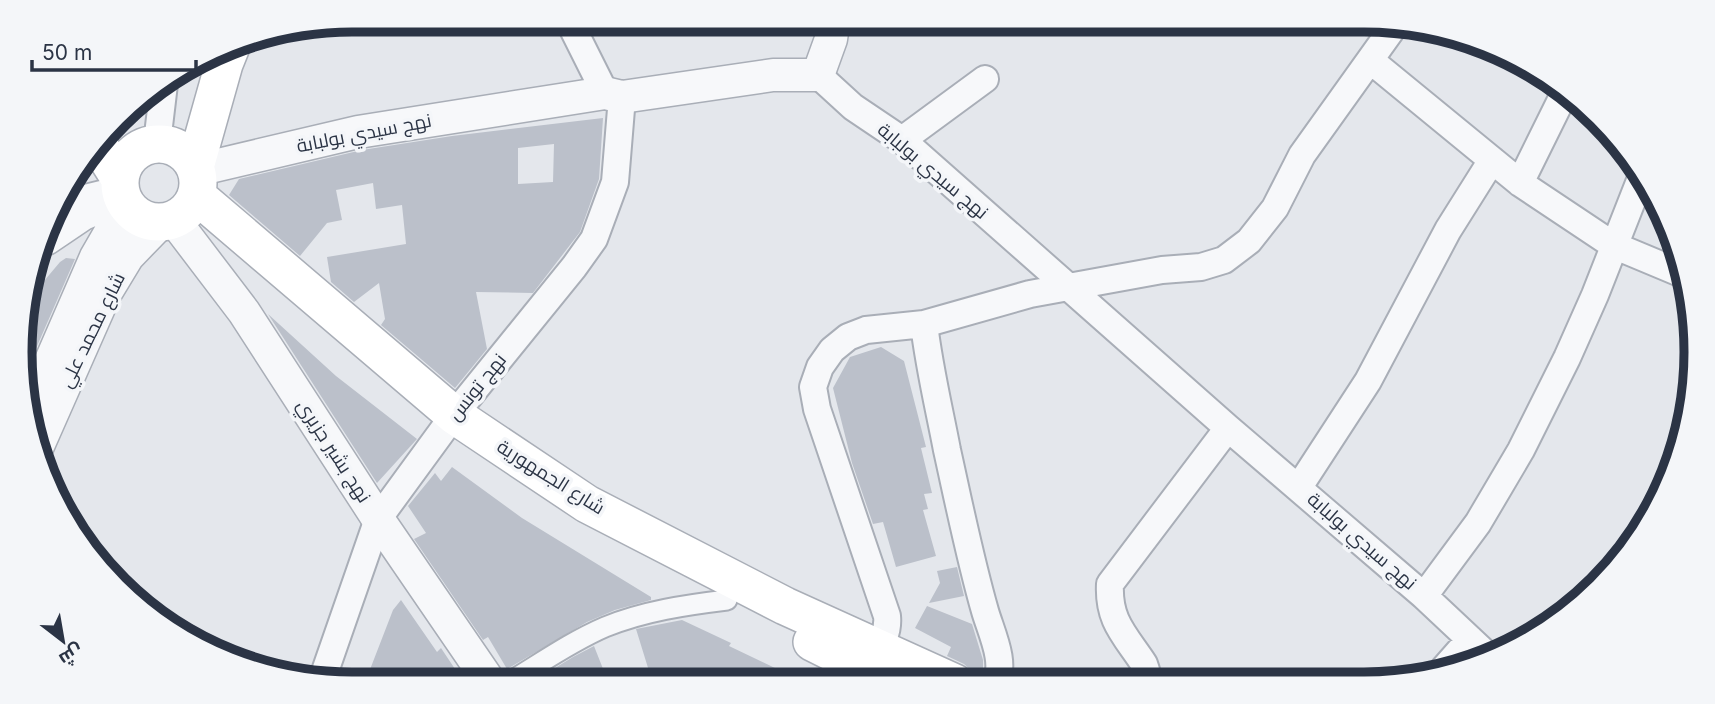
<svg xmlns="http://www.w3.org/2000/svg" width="1715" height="704" font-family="Inter,Cairo,sans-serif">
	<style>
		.building { fill: #bbc0ca; fill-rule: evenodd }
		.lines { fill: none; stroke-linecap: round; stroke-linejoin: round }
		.pedestrian-casing { stroke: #a9aeb7; stroke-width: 23 }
		.minor-casing { stroke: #a9aeb7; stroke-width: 30 }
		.tertiary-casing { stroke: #a9aeb7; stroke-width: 35 }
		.secondary-casing { stroke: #a9aeb7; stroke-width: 40 }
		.pedestrian { stroke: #f7f8fa; stroke-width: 19 }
		.minor { stroke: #f7f8fa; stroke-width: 26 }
		.tertiary { stroke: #f7f8fa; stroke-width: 32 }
		.secondary { stroke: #fff; stroke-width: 37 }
		.labels { text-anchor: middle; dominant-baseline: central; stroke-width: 7; stroke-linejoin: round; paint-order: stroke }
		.street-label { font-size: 19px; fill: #2b3445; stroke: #f4f6f9 }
		.rim { fill: none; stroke: #2b3445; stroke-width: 9 }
	</style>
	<rect width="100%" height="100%" fill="#e4e7ec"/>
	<!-- building -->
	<path class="building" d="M 603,118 L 599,179 L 580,232 L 533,293 L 476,292 L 487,349 L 455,388 L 381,325 L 385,319 L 379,283 L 354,302 L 331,282 L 327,257 L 406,244 L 402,205 L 376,209 L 373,183 L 336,190 L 342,220 L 327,223 L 300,256 L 229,195 L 239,179 L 362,150 L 452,136 ZM 554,144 L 553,182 L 518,184 L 518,148 Z
		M 66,258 L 75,259 L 24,376 L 23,306 L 60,262 Z
		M 268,314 L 336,376 L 417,439 L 377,483 Z
		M 881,347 L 904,361 L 926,447 L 921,448 L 932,493 L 924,494 L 928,509 L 923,510 L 936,556 L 896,567 L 883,522 L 873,524 L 852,463 L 833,388 L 850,357 Z
		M 452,467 L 522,518 L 651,597 L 651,600 L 615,610 L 587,622 L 507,669 L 488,637 L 483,640 L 414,539 L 426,533 L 408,506 L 435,473 L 441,481 Z
		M 957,567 L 964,596 L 929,603 L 940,583 L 937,571 Z
		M 401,600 L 437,652 L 441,648 L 465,684 L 364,685 L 393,610 Z
		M 927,606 L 972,624 L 983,660 L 983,670 L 978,677 L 964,664 L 947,656 L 951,647 L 915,628 Z
		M 682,620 L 731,643 L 729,646 L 806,683 L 653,684 L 636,629 Z
		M 594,646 L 609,684 L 529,684 L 573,657 Z"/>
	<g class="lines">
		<defs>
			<path id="pedestrian" d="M 506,684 C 538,665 570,642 605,627 C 644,611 686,605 727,600"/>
			<path id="minor" d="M 568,19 L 605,93
				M 1370,60 L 1520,183 L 1613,245 L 1680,273
				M 818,75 L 853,107 L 902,140 L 1228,428 L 1424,596 L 1489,657
				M 902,140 L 985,79
				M 157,143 L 164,84
				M 1520,183 L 1565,92
				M 57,205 L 106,193
				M 924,324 C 929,367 939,408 947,450 C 959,504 970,559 985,611 C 991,632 1007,664 995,683
				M 1299,487 L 1368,381 L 1448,230 L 1492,160
				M 1424,596 L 1478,523 L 1521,450 L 1567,358 L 1595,295 L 1641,178
				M 869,663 C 879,647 889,635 887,616 L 817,409 L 813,387 L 820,367 L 832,350 L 848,337 L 866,330 L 924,324 L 1030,294 L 1162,270 L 1201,267 L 1224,260 L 1249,241 L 1275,208 L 1302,155 L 1395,25
				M 1441,672 L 1470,639
				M 322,680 L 378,519 L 454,415 L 574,267 L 594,239 L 615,182 L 622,97
				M 1138,683 L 1146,670 L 1144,664 C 1125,635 1108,621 1110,584 L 1228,428"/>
			<path id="tertiary" d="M 197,170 L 358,132 L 605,93 L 622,97 L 773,75 L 818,75 L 831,39 L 834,19
				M 174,220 L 244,312 L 378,519 L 491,684
				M 46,239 L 83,214 L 122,197
				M 26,418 L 96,257 L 126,205
				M 37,448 L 105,294 L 128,256 L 161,222"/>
			<path id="secondary" d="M120 183a39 39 0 1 1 78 0a39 39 0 1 1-78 0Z
				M 98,144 L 120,179
				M 195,167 L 224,64 L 232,44
				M 196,195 L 454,415 L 587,504 L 785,606 L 955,683
				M 812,642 L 894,683"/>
		</defs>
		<!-- pedestrian casing -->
		<use href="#pedestrian" class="pedestrian-casing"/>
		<!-- minor casing -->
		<use href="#minor" class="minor-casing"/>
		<!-- tertiary casing -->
		<use href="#tertiary" class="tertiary-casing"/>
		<!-- secondary casing -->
		<use href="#secondary" class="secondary-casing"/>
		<!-- pedestrian -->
		<use href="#pedestrian" class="pedestrian"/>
		<!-- minor -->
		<use href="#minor" class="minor"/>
		<!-- tertiary -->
		<use href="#tertiary" class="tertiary"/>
		<!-- secondary -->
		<use href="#secondary" class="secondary"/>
	</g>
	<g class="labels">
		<!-- street labels -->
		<g class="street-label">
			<text transform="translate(364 133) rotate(-11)">نهج سيدي بولبابة</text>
			<text transform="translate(933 171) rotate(40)">نهج سيدي بولبابة</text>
			<text transform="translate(92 330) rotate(-64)">شارع محمد علي</text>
			<text transform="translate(477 387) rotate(-51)">نهج تونس</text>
			<text transform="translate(334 451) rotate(57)">نهج بشير جزيري</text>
			<text transform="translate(551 477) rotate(32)">شارع الجمهورية</text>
			<text transform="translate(1362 541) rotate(41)">نهج سيدي بولبابة</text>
		</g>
	</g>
	<!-- crop -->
	<path d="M0 0H1715V704H0ZM352 32H1364A320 320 0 0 1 1684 352V352A320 320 0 0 1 1364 672H352A320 320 0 0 1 32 352V352A320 320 0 0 1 352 32Z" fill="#f4f6f9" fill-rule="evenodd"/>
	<path class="rim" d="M352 32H1364A320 320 0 0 1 1684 352V352A320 320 0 0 1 1364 672H352A320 320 0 0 1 32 352V352A320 320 0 0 1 352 32Z"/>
	<!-- north arrow -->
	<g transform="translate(63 641) rotate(149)" stroke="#f4f6f9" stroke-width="5" paint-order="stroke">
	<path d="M0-5L12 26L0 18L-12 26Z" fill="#2b3445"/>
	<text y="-10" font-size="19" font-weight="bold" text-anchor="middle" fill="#2b3445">ش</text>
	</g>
	<!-- scale -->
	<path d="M32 60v10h164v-10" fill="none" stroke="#2b3445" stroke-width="3.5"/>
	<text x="42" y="60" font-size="21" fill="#2b3445" stroke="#f4f6f9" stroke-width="5" paint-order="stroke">50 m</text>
</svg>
